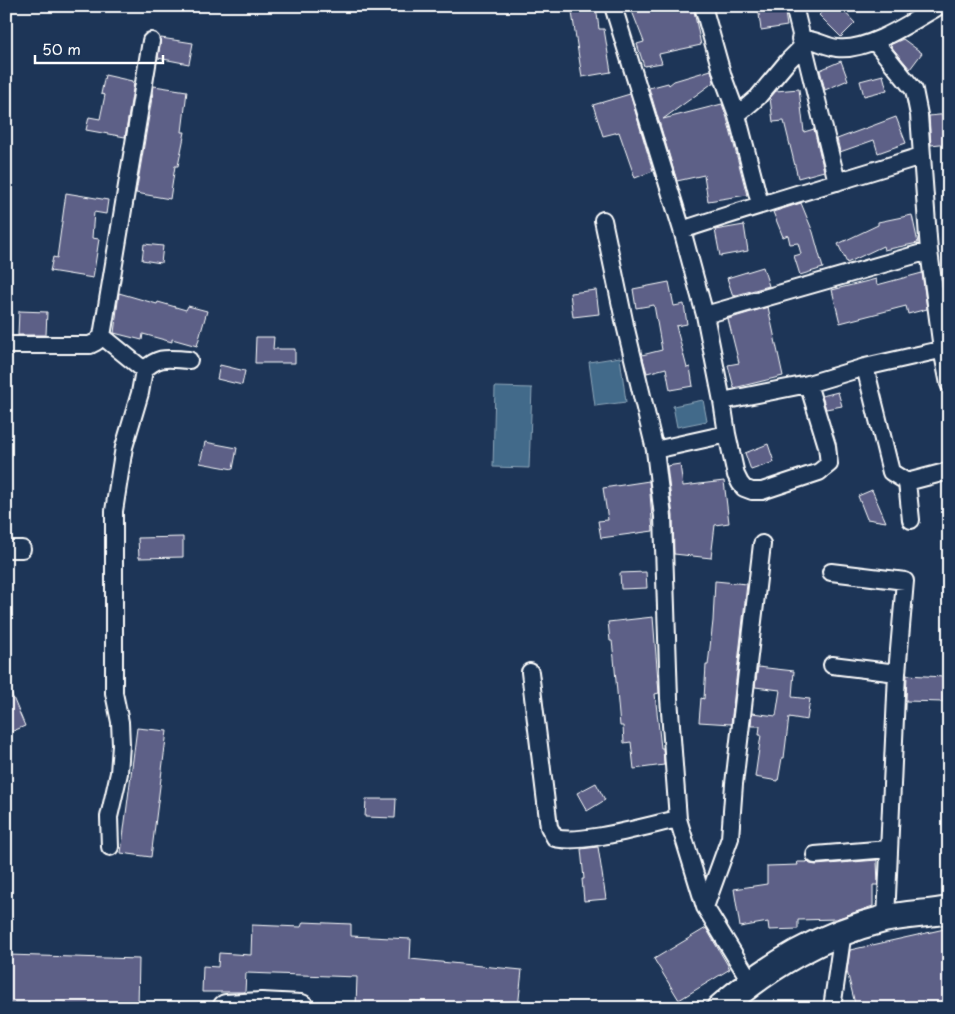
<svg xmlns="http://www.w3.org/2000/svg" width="955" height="1014" font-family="'Playpen Sans',sans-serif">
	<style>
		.water { fill: #426b8a; stroke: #8ea6b9 }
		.building { fill: #5d6187; stroke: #fff }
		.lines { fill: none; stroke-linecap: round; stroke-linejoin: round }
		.street-casing { stroke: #fff; stroke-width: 20 }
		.primary-casing { stroke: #fff; stroke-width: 30 }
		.street { stroke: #1d3557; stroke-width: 16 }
		.primary { stroke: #1d3557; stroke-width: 26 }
	</style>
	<rect width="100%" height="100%" fill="#1d3557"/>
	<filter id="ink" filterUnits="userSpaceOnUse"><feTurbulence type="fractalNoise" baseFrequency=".02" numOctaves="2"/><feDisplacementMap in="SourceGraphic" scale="10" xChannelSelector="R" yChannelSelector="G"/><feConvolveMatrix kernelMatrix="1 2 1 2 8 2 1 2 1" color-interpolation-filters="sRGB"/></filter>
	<g filter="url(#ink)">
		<!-- water -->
		<path class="water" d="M 620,357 L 626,402 L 595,406 L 589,362 Z
			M 495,387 L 532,388 L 529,468 L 493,467 Z
			M 703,400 L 707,421 L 677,427 L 673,406 Z"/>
		<!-- building -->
		<path class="building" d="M 571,6 L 596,6 L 599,29 L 604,29 L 611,72 L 582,77 Z
			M 630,6 L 693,6 L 701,45 L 659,54 L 662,63 L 644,66 L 637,44 L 644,42 Z
			M 758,6 L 784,6 L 787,26 L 761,30 Z
			M 828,6 L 839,6 L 855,23 L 841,37 L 819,15 Z
			M 161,38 L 193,43 L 189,64 L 158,58 Z
			M 903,39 L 922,53 L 910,69 L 890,45 Z
			M 841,61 L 848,80 L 825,90 L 820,70 Z
			M 711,70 L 714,82 L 663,119 L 722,104 L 727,118 L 747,195 L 708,201 L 704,175 L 677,181 L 649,88 L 668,83 L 669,85 L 674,81 Z
			M 105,75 L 132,81 L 132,83 L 134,83 L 125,137 L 86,130 L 89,117 L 100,119 L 105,95 L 101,94 Z
			M 883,75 L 887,90 L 864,96 L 860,81 Z
			M 154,86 L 187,91 L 182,132 L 185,132 L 178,166 L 175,166 L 170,199 L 136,193 Z
			M 799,89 L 804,132 L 814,129 L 824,171 L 798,178 L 784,121 L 773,122 L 770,98 L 776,91 Z
			M 630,94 L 653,171 L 635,178 L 619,132 L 603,136 L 593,105 Z
			M 949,114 L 949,143 L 931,145 L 929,116 Z
			M 896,117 L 906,143 L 878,153 L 874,140 L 840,152 L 837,139 Z
			M 66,193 L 108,200 L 106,214 L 94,212 L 92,238 L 99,239 L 93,278 L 50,271 L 53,257 L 57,258 Z
			M 801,203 L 813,232 L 823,268 L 800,275 L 794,256 L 801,254 L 798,243 L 790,244 L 788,235 L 783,237 L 773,212 Z
			M 912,215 L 918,243 L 884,250 L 883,246 L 847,263 L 838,244 L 878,225 L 878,222 Z
			M 744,225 L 748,251 L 720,256 L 715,230 Z
			M 144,244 L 163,246 L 161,263 L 142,260 Z
			M 763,267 L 769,286 L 733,296 L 727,278 Z
			M 922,273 L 927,309 L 908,314 L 906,306 L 840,323 L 832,290 L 876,279 L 877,285 Z
			M 669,282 L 674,306 L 684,304 L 687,324 L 676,326 L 687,368 L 690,367 L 693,386 L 670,390 L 666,368 L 647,373 L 642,355 L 662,350 L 654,305 L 636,308 L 633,289 Z
			M 596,290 L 599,314 L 573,317 L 570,293 Z
			M 119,293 L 157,304 L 158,302 L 186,310 L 188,306 L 207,311 L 197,346 L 172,339 L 172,342 L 143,334 L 142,340 L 114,333 Z
			M 768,307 L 783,376 L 734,388 L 728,365 L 739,363 L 728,319 Z
			M 19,311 L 47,312 L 46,335 L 18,335 Z
			M 256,337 L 274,337 L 273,349 L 295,349 L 295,363 L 255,363 Z
			M 220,365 L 245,371 L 242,385 L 217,379 Z
			M 838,392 L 842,406 L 826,409 L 822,396 Z
			M 205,442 L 237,448 L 233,469 L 200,463 Z
			M 768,444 L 774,462 L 751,470 L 745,453 Z
			M 680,464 L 683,486 L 724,481 L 729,523 L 715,525 L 711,558 L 674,554 L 673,516 L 667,466 Z
			M 649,481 L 653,531 L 601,538 L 598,521 L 608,520 L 603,488 Z
			M 872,490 L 886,522 L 867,519 L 858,496 Z
			M 183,537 L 183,557 L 139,558 L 138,538 Z
			M 646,572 L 647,588 L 621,589 L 620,573 Z
			M 715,581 L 747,584 L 731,724 L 699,722 L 701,698 L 704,699 L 706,665 L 708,665 L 713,621 Z
			M 653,617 L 659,693 L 655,694 L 661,748 L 663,748 L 664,765 L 634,769 L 631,742 L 624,743 L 623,726 L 620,726 L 614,658 L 612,641 L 610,641 L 608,622 Z
			M 758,667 L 794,671 L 792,697 L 810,699 L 807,720 L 789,717 L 784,758 L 782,758 L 778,781 L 755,777 L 761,735 L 759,735 L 760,726 L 751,726 L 752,713 L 776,716 L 780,690 L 755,687 Z
			M 907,675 L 944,677 L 943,702 L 906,701 Z
			M 6,681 L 25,726 L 6,734 Z
			M 137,728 L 167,731 L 151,857 L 121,853 Z
			M 596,783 L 605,800 L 587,811 L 577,793 Z
			M 366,799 L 396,799 L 395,818 L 365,817 Z
			M 598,847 L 606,899 L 584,901 L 582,879 L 584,879 L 581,849 Z
			M 877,860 L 878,885 L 873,885 L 873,906 L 836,919 L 798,920 L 798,929 L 769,930 L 768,922 L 740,927 L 734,889 L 767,884 L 767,866 L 798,865 L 797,862 L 807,862 L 807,861 L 810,864 L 816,865 Z
			M 303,922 L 351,924 L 351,936 L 411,939 L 410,959 L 522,970 L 518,1008 L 442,1008 L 408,1003 L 408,1008 L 356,1006 L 357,977 L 246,973 L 245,992 L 202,992 L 203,966 L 218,967 L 219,953 L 251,955 L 252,925 L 301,927 Z
			M 706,928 L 730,969 L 679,1000 L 654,959 Z
			M 949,928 L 949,1008 L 856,1008 L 847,971 L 850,950 Z
			M 8,955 L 139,959 L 138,1007 L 6,1003 Z"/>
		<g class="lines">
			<defs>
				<path id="street" d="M 613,6 L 682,230
					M 703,6 L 723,77 L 737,115 L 760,204
					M 794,6 L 837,182
					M 800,39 C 817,39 823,46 837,48 C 868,52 913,21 939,6
					M 875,42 L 914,90 L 919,115 L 929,251 L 942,349 L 949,384
					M 737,115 L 758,97 L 788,61 L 802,47
					M 921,156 C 841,181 761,204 682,230 L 705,315 L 722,401 L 808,384 L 865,367 L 949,348
					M 603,220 L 625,325 L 655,450 L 663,517 L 669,698 L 678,819 L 705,907 L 751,982
					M 705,315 L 929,251
					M 102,336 L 144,370 L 140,393 L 124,447 L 114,511 L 114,693 L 120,722 L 121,745 L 119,773 L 109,817 L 110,847
					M 6,345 L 90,345 L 96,342 L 102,336 L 151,41
					M 865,367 L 891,472 L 907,482 L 949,471
					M 144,370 C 160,355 168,359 189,360
					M 722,401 L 727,434 L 736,475 L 740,483 L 744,488 L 752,491 L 762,491 L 819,472 L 829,464 L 827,446 L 808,384
					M 655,450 L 727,434
					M 907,482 L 911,520
					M 6,549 L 22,549
					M 831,572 L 905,581 L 897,673 L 886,919
					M 832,665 L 897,673
					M 530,672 L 549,827 L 555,838 C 582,845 649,825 678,819
					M 815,855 L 888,849
					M 705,907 L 730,838 L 734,784 L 762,544
					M 832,1008 L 843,931"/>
				<path id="primary" d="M 226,1008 L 261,1006 L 301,1008
					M 720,1008 C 770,965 820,935 884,919 C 905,914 928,914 949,910"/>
			</defs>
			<!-- street casing -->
			<use href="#street" class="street-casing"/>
			<!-- primary casing -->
			<use href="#primary" class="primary-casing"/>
			<!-- street -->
			<use href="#street" class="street"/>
			<!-- primary -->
			<use href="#primary" class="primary"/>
		</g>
	</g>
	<!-- margin -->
	<rect width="955" height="1014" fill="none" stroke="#1d3557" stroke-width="25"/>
	<rect x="12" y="12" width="930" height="989" fill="none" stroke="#fff" stroke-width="2" filter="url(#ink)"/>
	<!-- scale -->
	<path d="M35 55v8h128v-8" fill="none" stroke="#ffffff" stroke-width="2.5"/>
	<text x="42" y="55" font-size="15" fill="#ffffff" stroke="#1d3557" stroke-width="4" paint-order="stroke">50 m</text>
</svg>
